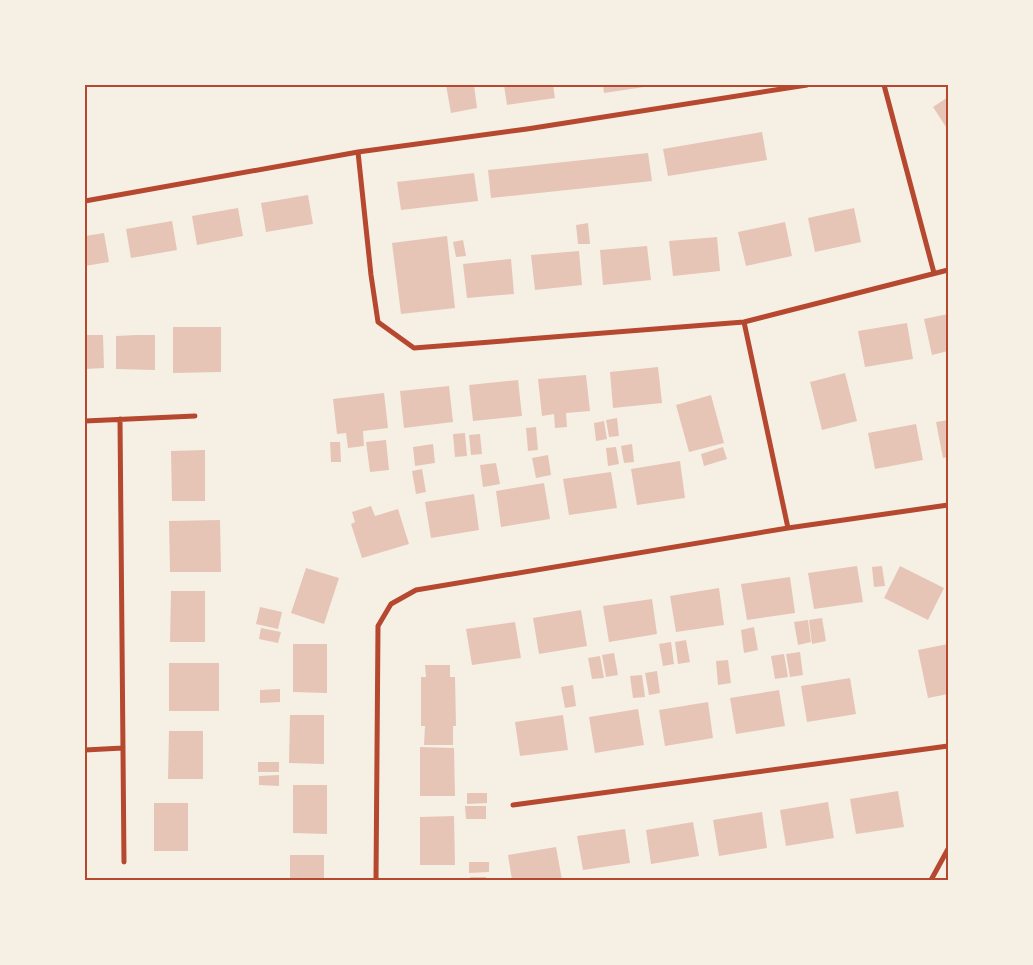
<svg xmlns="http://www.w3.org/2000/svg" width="1033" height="965" font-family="'Titillium Web',sans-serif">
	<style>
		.building { fill: #e6c5b7 }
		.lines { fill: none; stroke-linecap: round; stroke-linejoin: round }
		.minor { stroke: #b5482f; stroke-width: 5 }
		.neatline { fill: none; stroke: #b5482f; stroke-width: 2 }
	</style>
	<rect width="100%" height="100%" fill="#f6efe4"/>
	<!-- building -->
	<path class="building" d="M 446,85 L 474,85 L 477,108 L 451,113 Z
		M 504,85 L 553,85 L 555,98 L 507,105 Z
		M 603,85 L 651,85 L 651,86 L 604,93 Z
		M 948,97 L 948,130 L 933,107 Z
		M 762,132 L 767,160 L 668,176 L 663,149 Z
		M 648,153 L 652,181 L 491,198 L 488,170 Z
		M 474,173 L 478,201 L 401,210 L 397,182 Z
		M 308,195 L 313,224 L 266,232 L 261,203 Z
		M 238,208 L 243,236 L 197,245 L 192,216 Z
		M 854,208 L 861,242 L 815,252 L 808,218 Z
		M 172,221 L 177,250 L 131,258 L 126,229 Z
		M 785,222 L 792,256 L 746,266 L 738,232 Z
		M 588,223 L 590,244 L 578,244 L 576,225 Z
		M 104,233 L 109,262 L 85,266 L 85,236 Z
		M 447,236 L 455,308 L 401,314 L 392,243 Z
		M 717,237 L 720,271 L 673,276 L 669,241 Z
		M 463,240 L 466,256 L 456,257 L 453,242 Z
		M 647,246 L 651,280 L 603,285 L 600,250 Z
		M 579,251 L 582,285 L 535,290 L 531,255 Z
		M 511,259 L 514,294 L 467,298 L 463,264 Z
		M 948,314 L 948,351 L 932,355 L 924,319 Z
		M 907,323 L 913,359 L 865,367 L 858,331 Z
		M 173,327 L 221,327 L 221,372 L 173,373 Z
		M 85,335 L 103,335 L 104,368 L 85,369 Z
		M 136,335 L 155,335 L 155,370 L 116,369 L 116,336 Z
		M 658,367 L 662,403 L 613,408 L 610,372 Z
		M 845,373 L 857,421 L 822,430 L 810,382 Z
		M 586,375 L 590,411 L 566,413 L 567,427 L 555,428 L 554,414 L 542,416 L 538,379 Z
		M 518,380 L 522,416 L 473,421 L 469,385 Z
		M 449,386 L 453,422 L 404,428 L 400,391 Z
		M 384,393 L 388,428 L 363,431 L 364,446 L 348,448 L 346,433 L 337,434 L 333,399 Z
		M 711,395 L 724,443 L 689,452 L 676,405 Z
		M 617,418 L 619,436 L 609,437 L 606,420 Z
		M 948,420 L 948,457 L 943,458 L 936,422 Z
		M 604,421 L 607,439 L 596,441 L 594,423 Z
		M 916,424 L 923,460 L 875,469 L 868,433 Z
		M 536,427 L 538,450 L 528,451 L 526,428 Z
		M 465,433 L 467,456 L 455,457 L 453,434 Z
		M 480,434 L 482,454 L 471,455 L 469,435 Z
		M 386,440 L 389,470 L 370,472 L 366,442 Z
		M 330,442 L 340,442 L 341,462 L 331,462 Z
		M 433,444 L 435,463 L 415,466 L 413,447 Z
		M 632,444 L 634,462 L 624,463 L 621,446 Z
		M 616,447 L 619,464 L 608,466 L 606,448 Z
		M 723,447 L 727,459 L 704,466 L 701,454 Z
		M 205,450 L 205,501 L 172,501 L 171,451 Z
		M 548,455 L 551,475 L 536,478 L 532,458 Z
		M 680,461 L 685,498 L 637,505 L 631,469 Z
		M 496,463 L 500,484 L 483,487 L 480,465 Z
		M 422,469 L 426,492 L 416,494 L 412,471 Z
		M 611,472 L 617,508 L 569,515 L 563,479 Z
		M 544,483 L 550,519 L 501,527 L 496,491 Z
		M 474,494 L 479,530 L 431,538 L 425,502 Z
		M 371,506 L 375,516 L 398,509 L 409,544 L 362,558 L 351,524 L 355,522 L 352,512 Z
		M 220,520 L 221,572 L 170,572 L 169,521 Z
		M 857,566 L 863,602 L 814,609 L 808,573 Z
		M 882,566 L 885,586 L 874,587 L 872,567 Z
		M 900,566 L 944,588 L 928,620 L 884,598 Z
		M 306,568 L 339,578 L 324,624 L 291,613 Z
		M 790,577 L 795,613 L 747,620 L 741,584 Z
		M 719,588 L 724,625 L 676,632 L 670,596 Z
		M 171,591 L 205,591 L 205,642 L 170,642 Z
		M 652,599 L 657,634 L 609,642 L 603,606 Z
		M 260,607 L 282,612 L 278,629 L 256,624 Z
		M 581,610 L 587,646 L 539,654 L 533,618 Z
		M 822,618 L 826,641 L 812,644 L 809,620 Z
		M 808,620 L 811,642 L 798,645 L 794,622 Z
		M 515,622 L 521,658 L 472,665 L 466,629 Z
		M 754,627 L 758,650 L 744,653 L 741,630 Z
		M 261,628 L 281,632 L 278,643 L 259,639 Z
		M 686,640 L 690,662 L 678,664 L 675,642 Z
		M 671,642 L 674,664 L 663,666 L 659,644 Z
		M 293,644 L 327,644 L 327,693 L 293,692 Z
		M 948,644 L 948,694 L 928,698 L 918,650 Z
		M 800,652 L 803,675 L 790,677 L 786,654 Z
		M 614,653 L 618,675 L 606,677 L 602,655 Z
		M 784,654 L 788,677 L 775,679 L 771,656 Z
		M 600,656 L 604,678 L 592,679 L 588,658 Z
		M 728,660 L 731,683 L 718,685 L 716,661 Z
		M 169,663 L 219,663 L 219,711 L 169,711 Z
		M 425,665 L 450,665 L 450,677 L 455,677 L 456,726 L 439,726 L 453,726 L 453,745 L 424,745 L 425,726 L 421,726 L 421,677 L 426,677 Z
		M 657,671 L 660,693 L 649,695 L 645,673 Z
		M 642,675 L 645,697 L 633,698 L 630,676 Z
		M 850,678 L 856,714 L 807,722 L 801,686 Z
		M 573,685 L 576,706 L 565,708 L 561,687 Z
		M 280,689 L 280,702 L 260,703 L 260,690 Z
		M 779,690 L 785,726 L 736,734 L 730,698 Z
		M 708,702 L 713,738 L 665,746 L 659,710 Z
		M 638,709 L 644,745 L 595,753 L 589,717 Z
		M 290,715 L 324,715 L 324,764 L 289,763 Z
		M 563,715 L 568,750 L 520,756 L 515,722 Z
		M 169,731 L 203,731 L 203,779 L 168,779 Z
		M 420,747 L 454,748 L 455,796 L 420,796 Z
		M 258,762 L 279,762 L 279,772 L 258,772 Z
		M 279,775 L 279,786 L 259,785 L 259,776 Z
		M 293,785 L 327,785 L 327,834 L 293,833 Z
		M 898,791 L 904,827 L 856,834 L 850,799 Z
		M 467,793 L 487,793 L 487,803 L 467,804 Z
		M 828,802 L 834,838 L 786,846 L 780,810 Z
		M 154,803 L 188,803 L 188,851 L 154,851 Z
		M 465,806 L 486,806 L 486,819 L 466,819 Z
		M 762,812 L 767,848 L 719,856 L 713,820 Z
		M 454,816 L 455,865 L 420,865 L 420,817 Z
		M 693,822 L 699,856 L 651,864 L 646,830 Z
		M 625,829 L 630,863 L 583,870 L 577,836 Z
		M 556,847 L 562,880 L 512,880 L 508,855 Z
		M 290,855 L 324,855 L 324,880 L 290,880 Z
		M 469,862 L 489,862 L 489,872 L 469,873 Z
		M 470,877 L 486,877 L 486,880 L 470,880 Z"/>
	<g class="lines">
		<!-- minor -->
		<path class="minor" d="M 884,85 L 934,273
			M 358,152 L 371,275 L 378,322 L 414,348 L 744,322 L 948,270
			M 85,201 L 358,152 L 527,129 L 807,85
			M 744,322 L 788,528
			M 120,419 L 124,862
			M 85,421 L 195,416
			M 85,750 L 123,748
			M 513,805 L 948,746
			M 376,880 L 378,626 L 391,604 L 416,590 L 788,528 L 948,505
			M 931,880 L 948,849"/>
	</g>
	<!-- border -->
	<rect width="1033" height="965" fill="none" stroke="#f6efe4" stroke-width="172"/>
	<rect x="86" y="86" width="861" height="793" class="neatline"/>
</svg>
